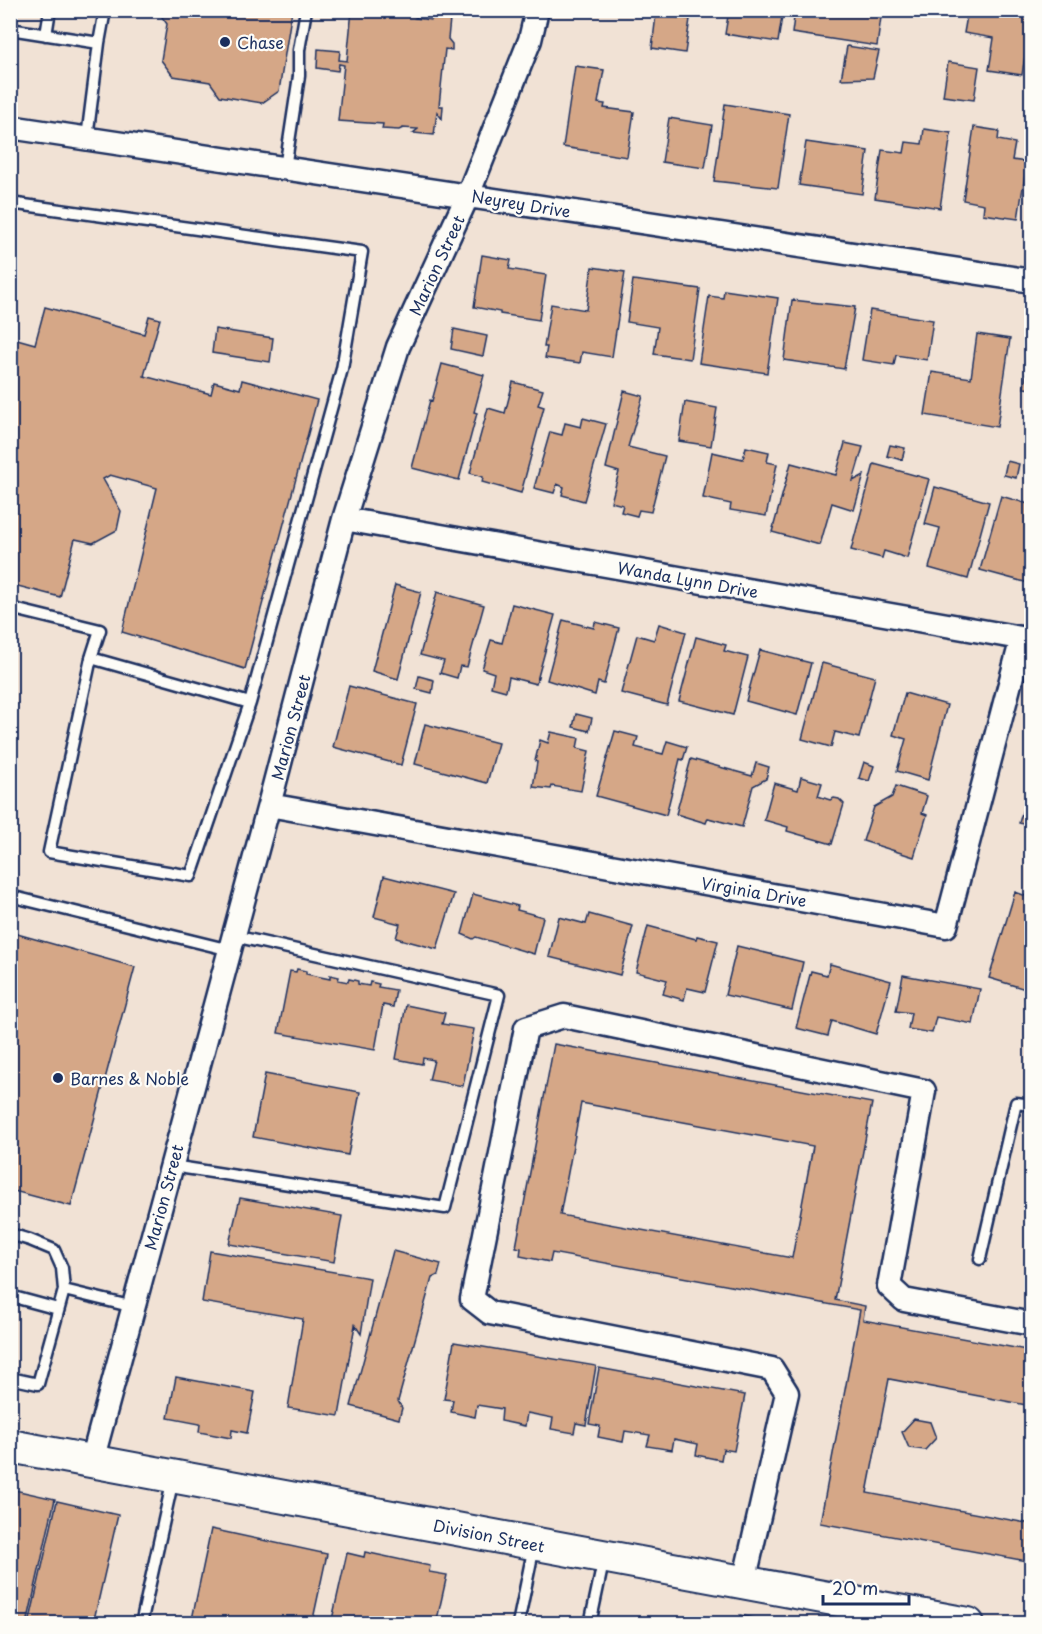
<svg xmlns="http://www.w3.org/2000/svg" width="1042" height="1634" font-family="'Playpen Sans',sans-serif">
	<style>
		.building { fill: #d5a787; stroke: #1b2f5e; stroke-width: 1.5; fill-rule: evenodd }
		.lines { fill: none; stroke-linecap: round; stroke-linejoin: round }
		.lane-casing { stroke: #1b2f5e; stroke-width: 15 }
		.street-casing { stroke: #1b2f5e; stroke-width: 27 }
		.secondary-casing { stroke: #1b2f5e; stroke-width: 36 }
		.lane { stroke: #fdfcf7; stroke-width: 10 }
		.street { stroke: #fdfcf7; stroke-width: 22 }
		.secondary { stroke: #fdfcf7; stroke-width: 32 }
		.poi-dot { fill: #1b2f5e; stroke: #fdfcf7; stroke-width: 2 }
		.labels { text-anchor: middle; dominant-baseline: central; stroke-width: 4.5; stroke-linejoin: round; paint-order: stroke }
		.poi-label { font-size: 16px; fill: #1b2f5e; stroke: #fdfcf7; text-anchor: start }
		.street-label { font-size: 16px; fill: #1b2f5e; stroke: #fdfcf7 }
	</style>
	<rect width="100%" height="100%" fill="#f1e2d5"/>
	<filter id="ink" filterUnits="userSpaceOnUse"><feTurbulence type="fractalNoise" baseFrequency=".0167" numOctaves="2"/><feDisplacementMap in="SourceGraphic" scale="12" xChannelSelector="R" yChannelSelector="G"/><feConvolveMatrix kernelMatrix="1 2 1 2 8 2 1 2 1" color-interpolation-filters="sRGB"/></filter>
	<g filter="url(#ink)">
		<!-- building -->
		<path class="building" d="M 157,10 L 292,10 L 279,91 L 262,103 L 220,96 L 210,82 L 173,76 L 161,60 L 167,24 Z
			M 352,10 L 371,10 L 369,12 L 399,15 L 402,13 L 419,15 L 415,18 L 431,20 L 434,17 L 450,19 L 448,39 L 452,44 L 452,50 L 445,49 L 439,106 L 443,106 L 442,119 L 437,112 L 434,135 L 413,133 L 418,129 L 403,128 L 399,130 L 382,129 L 383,124 L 338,121 L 344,65 L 339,64 L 338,71 L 317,68 L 318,49 L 340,51 L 339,60 L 347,61 Z
			M 626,10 L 650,10 L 650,14 Z
			M 729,10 L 783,10 L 778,42 L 725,34 Z
			M 795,10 L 882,10 L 877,46 L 792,33 Z
			M 968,10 L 1032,10 L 1022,75 L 989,70 L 994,38 L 964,33 Z
			M 656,15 L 690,19 L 685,53 L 652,48 Z
			M 847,46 L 879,51 L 873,78 L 841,79 Z
			M 948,62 L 979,67 L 974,100 L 943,96 Z
			M 575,66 L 604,70 L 598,103 L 605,104 L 604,108 L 634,112 L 627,157 L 563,147 Z
			M 1032,80 L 1032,102 L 1028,101 Z
			M 725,104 L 789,114 L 778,188 L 714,181 Z
			M 669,118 L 712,125 L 705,168 L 662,162 Z
			M 974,127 L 999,131 L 998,140 L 1015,143 L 1012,160 L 1027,162 L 1018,219 L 983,214 L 984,204 L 963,200 Z
			M 924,129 L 951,133 L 940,208 L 875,198 L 882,150 L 904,153 L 906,142 L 922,144 Z
			M 806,142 L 868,151 L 862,194 L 799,185 Z
			M 482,255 L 511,260 L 509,269 L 546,275 L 539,320 L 500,314 L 500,312 L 474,307 Z
			M 592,267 L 625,272 L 612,357 L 582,352 L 580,363 L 545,358 L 547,347 L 544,347 L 551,304 L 586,310 Z
			M 633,280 L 700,289 L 690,359 L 654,354 L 658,327 L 627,322 Z
			M 724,290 L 778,298 L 767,373 L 699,363 L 709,296 L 723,298 Z
			M 792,300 L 855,307 L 844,369 L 784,360 Z
			M 45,307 L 144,334 L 149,316 L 160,319 L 144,376 L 211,394 L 214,382 L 240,389 L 242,380 L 317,400 L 245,669 L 122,632 L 157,488 L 110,475 L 103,479 L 121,511 L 117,530 L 93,543 L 75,539 L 60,597 L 10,584 L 10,337 L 35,344 Z
			M 870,310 L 933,320 L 927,360 L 896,355 L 894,365 L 862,360 Z
			M 215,329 L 273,338 L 270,362 L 212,353 Z
			M 454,329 L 487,336 L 483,356 L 451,349 Z
			M 977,334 L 1010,339 L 997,427 L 925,415 L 932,372 L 971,378 Z
			M 1031,337 L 1032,337 L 1032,389 L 1024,388 Z
			M 442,364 L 484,375 L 474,412 L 477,413 L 459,480 L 412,468 L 430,400 L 432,401 Z
			M 513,382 L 543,390 L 538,405 L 544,407 L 521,493 L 482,482 L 483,477 L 470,473 L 488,408 L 505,413 Z
			M 624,391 L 643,396 L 628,447 L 665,456 L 651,512 L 639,510 L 637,516 L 621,512 L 623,505 L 611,502 L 619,472 L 606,468 Z
			M 685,402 L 717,408 L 711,446 L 679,441 Z
			M 583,418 L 606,424 L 584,501 L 562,495 L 564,487 L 557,484 L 554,493 L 534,488 L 550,432 L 562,435 L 565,423 L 581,427 Z
			M 845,443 L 863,447 L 853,481 L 864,475 L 854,510 L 832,503 L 820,545 L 772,532 L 791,463 L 836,475 Z
			M 890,445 L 905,448 L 902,460 L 887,456 Z
			M 746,447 L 769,452 L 767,462 L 777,464 L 766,516 L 730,510 L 731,504 L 703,498 L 712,452 L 743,459 Z
			M 1007,461 L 1019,464 L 1016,478 L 1004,475 Z
			M 874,464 L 929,479 L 907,558 L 884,551 L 882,558 L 851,550 Z
			M 935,487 L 989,502 L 968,579 L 929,568 L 940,528 L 925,524 Z
			M 1001,496 L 1032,505 L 1032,584 L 980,570 Z
			M 395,585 L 421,592 L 398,679 L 372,671 Z
			M 437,592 L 484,605 L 467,667 L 460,666 L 457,678 L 440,673 L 444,661 L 420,655 Z
			M 512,604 L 555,615 L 536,684 L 509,677 L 506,691 L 491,687 L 494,673 L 482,669 L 491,640 L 502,643 Z
			M 563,620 L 594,628 L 595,622 L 619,628 L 604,684 L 598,682 L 595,695 L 547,680 Z
			M 659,624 L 686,632 L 667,705 L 621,693 L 637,635 L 654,640 Z
			M 696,637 L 726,645 L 724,651 L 748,657 L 733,715 L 679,701 Z
			M 760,650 L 811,663 L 797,715 L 746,701 Z
			M 822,663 L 875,677 L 859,738 L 835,732 L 831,747 L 802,739 Z
			M 419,676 L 434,680 L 432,693 L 416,689 Z
			M 349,686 L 417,704 L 401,765 L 333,747 Z
			M 905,693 L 947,705 L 928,780 L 897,771 L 906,739 L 893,735 Z
			M 576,714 L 592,718 L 589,731 L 573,727 Z
			M 425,724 L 498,743 L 487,783 L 415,764 Z
			M 615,731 L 638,737 L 635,747 L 663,754 L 667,741 L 687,747 L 683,760 L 680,759 L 666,815 L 596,796 Z
			M 551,732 L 579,738 L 577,748 L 589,751 L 581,791 L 552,786 L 551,789 L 533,787 L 537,762 L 535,761 L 540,740 L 548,743 Z
			M 691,759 L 752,776 L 756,763 L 769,767 L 766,779 L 753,786 L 742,827 L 708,818 L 706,823 L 676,814 Z
			M 864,762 L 874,766 L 869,781 L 859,778 Z
			M 801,777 L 822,783 L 818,796 L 830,800 L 834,798 L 839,799 L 844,804 L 832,844 L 787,831 L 788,827 L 764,820 L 774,783 L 798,790 Z
			M 1032,778 L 1032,826 L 1019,823 Z
			M 896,786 L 927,796 L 922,813 L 927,815 L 914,857 L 863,841 L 874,807 L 892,797 Z
			M 384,876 L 454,894 L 437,949 L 396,938 L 400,924 L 374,917 Z
			M 1015,892 L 1032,898 L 1032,991 L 989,978 Z
			M 473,894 L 518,906 L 517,910 L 543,917 L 534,954 L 476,937 L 473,939 L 462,934 Z
			M 589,914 L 633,926 L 620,975 L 549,957 L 559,917 L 586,924 Z
			M 648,926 L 696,939 L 697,936 L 718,941 L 705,992 L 687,988 L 684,1000 L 663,994 L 667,980 L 636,972 Z
			M 10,932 L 135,967 L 71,1206 L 10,1190 Z
			M 737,946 L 803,962 L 792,1010 L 725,995 Z
			M 830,964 L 891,981 L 876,1034 L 832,1021 L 828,1036 L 796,1028 L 811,971 L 827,975 Z
			M 297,969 L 306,971 L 306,974 L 330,979 L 330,975 L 339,977 L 338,980 L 348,982 L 349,979 L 358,981 L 358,984 L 369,986 L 370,982 L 379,984 L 378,987 L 396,990 L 393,1007 L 383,1005 L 375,1050 L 278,1033 L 290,971 L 296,972 Z
			M 903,975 L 980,989 L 973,1024 L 936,1017 L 932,1033 L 908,1029 L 911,1013 L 896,1011 Z
			M 406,1005 L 445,1013 L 442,1024 L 474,1029 L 463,1086 L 429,1080 L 434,1060 L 423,1058 L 422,1064 L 396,1059 Z
			M 554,1044 L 872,1103 L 835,1300 L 865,1306 L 863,1320 L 1032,1351 L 1032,1406 L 889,1379 L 867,1493 L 1032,1524 L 1032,1562 L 820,1523 L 860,1310 L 552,1253 L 550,1262 L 520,1256 L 521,1248 L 516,1247 ZM 581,1103 L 813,1146 L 792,1258 L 560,1215 Z
			M 265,1074 L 360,1092 L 348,1155 L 253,1137 Z
			M 240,1198 L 342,1216 L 334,1262 L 229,1244 Z
			M 1032,1242 L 1032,1264 L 1027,1263 Z
			M 210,1251 L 370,1278 L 361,1334 L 355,1325 L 339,1416 L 288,1408 L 303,1319 L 202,1302 Z
			M 393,1251 L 441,1264 L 438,1275 L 432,1278 L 398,1401 L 402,1408 L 399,1419 L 351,1406 Z
			M 454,1342 L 596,1366 L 586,1425 L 576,1423 L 574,1433 L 551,1429 L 553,1418 L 527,1413 L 525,1426 L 501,1421 L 502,1409 L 477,1405 L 475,1417 L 451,1412 L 453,1400 L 444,1399 Z
			M 599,1368 L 745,1395 L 734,1451 L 723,1449 L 721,1460 L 696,1455 L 698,1444 L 674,1439 L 672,1450 L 647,1446 L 650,1435 L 625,1431 L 623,1442 L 598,1437 L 600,1426 L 589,1424 Z
			M 176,1377 L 255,1392 L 247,1433 L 232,1430 L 231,1438 L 199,1432 L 200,1424 L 168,1418 Z
			M 914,1419 L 930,1422 L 936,1438 L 925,1450 L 909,1448 L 902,1432 Z
			M 10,1489 L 55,1499 L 27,1624 L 10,1624 Z
			M 57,1501 L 118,1515 L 93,1624 L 29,1624 Z
			M 211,1529 L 327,1554 L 312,1624 L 191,1624 Z
			M 365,1552 L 430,1566 L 429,1572 L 447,1575 L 436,1624 L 331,1624 L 347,1553 L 364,1557 Z
			M 740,1615 L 778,1624 L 738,1624 Z"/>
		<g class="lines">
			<defs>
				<path id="lane" d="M 10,29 L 99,43 L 87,138
					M 46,35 L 50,10
					M 99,43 L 105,10
					M 285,168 L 299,76 L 299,50 L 306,10
					M 10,203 L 362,252 L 342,369 L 250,703
					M 10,608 L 100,630 L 91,658 L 49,852 L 191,876 L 250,703 L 91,658
					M 10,896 L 230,950
					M 172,1166 L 445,1208 L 499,995 L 234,936
					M 10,1234 L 30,1240 L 54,1250 L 62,1268 L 64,1290
					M 980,1259 L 1016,1103 L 1032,1105
					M 10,1296 L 58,1309
					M 10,1378 L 38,1384 L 64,1290 L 134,1307
					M 141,1624 L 173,1479
					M 518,1624 L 534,1546
					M 590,1624 L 604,1558"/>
				<path id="street" d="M 10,127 L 1032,281
					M 344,519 L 1032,640
					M 269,805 L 946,926 L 1022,638
					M 92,1461 L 269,805 L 344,519 L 398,347 L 468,195 L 530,40 L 537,10
					M 744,1582 L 787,1393 L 772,1369 L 490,1313 L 472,1299 L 526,1028 L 564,1016 L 924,1091 L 889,1286 L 904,1300 L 1032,1324"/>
				<path id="secondary" d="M 10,1446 L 968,1624"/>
			</defs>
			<!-- lane casing -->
			<use href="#lane" class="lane-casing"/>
			<!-- street casing -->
			<use href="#street" class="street-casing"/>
			<!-- secondary casing -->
			<use href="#secondary" class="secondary-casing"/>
			<!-- lane -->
			<use href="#lane" class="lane"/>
			<!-- street -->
			<use href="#street" class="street"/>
			<!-- secondary -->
			<use href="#secondary" class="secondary"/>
		</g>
	</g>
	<!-- markers -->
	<g class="poi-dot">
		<circle cx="225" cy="42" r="6"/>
		<circle cx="58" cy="1078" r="6"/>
	</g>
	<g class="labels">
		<!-- poi labels -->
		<g class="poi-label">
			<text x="237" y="42">Chase</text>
			<text x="70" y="1078">Barnes &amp; Noble</text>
		</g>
		<!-- street labels -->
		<g class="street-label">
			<text transform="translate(521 203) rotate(9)">Neyrey Drive</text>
			<text transform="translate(436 265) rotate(-65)">Marion Street</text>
			<text transform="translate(688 579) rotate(10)">Wanda Lynn Drive</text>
			<text transform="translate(290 727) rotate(-75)">Marion Street</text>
			<text transform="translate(754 891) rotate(10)">Virginia Drive</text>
			<text transform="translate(163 1197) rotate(-75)">Marion Street</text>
			<text transform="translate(489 1535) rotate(11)">Division Street</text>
		</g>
	</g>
	<!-- margin -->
	<rect width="1042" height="1634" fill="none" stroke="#fdfcf7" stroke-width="36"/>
	<rect x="18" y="18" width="1006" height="1598" fill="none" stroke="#1b2f5e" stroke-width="2" filter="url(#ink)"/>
	<!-- scale -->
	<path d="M823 1595v9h86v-9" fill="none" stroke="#1b2f5e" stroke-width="3"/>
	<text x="832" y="1595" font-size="18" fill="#1b2f5e" stroke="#fdfcf7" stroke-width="4.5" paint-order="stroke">20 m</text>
</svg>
